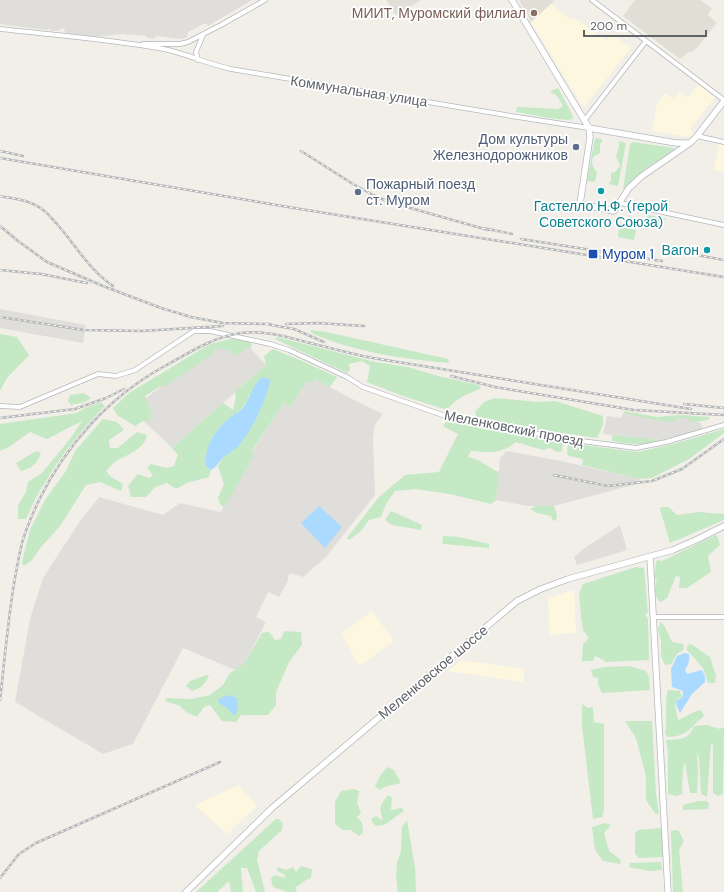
<svg xmlns="http://www.w3.org/2000/svg" width="724" height="892" font-family="'DM Sans',sans-serif">
	<style>
		.commercial { fill: #fef7e0 }
		.industrial { fill: #e0deda }
		.education { fill: #e1ded6 }
		.green { fill: #c5e8c5 }
		.water { fill: #aadaff }
		.lines { fill: none; stroke-linecap: round; stroke-linejoin: round }
		.street-casing { stroke: #b5b8bc; stroke-width: 5.5 }
		.secondary-casing { stroke: #b6babf; stroke-width: 7 }
		.street { stroke: #fff; stroke-width: 4 }
		.secondary { stroke: #fff; stroke-width: 5.5 }
		.rail-casing { stroke: #b6b7b8; stroke-width: 2.5 }
		.rail { stroke: #fff; stroke-width: 1; stroke-dasharray: 3; stroke-linecap: butt }
		.education-dot { fill: #8d6e63; stroke: #fff; stroke-width: 1.5 }
		.service-dot { fill: #5c6f8a; stroke: #fff; stroke-width: 1.5 }
		.culture-dot { fill: #0f9aa8; stroke: #fff; stroke-width: 1.5 }
		.transit-dot { fill: #1a4fb4; stroke: #fff; stroke-width: 1.5 }
		.labels { text-anchor: middle; dominant-baseline: central; stroke-width: 3.5; stroke-linejoin: round; paint-order: stroke }
		.education-label { font-size: 14px; fill: #785e54; stroke: #fff; text-anchor: end }
		.street-label { font-size: 14px; fill: #5f6368; stroke: #fff }
		.service-label { font-size: 14px; fill: #4e5e75; stroke: #fff; text-anchor: end }
		.culture-label { font-size: 14px; fill: #0d838f; stroke: #fff }
		.transit-label { font-size: 14px; fill: #164399; stroke: #fff; text-anchor: start }
	</style>
	<rect width="100%" height="100%" fill="#f1efe8"/>
	<!-- commercial -->
	<path class="commercial" d="M 551,4 L 570,20 L 573,17 L 606,40 L 612,34 L 631,48 L 584,107 L 575,94 L 531,22 Z
		M 699,84 L 715,97 L 690,129 L 694,133 L 692,136 L 688,137 L 652,131 L 657,104 L 665,93 L 673,99 L 675,96 L 676,97 L 680,92 L 688,98 Z
		M 719,144 L 724,145 L 724,172 L 714,170 Z
		M 574,590 L 576,633 L 550,635 L 548,598 Z
		M 372,611 L 394,641 L 359,666 L 342,633 Z
		M 461,660 L 525,669 L 523,682 L 448,671 Z
		M 239,785 L 257,806 L 227,834 L 195,805 Z"/>
	<!-- industrial -->
	<path class="industrial" d="M 0,0 L 252,0 L 208,26 L 205,23 L 188,32 L 187,37 L 180,39 L 155,36 L 155,39 L 147,38 L 147,36 L 122,34 L 93,37 L 66,33 L 63,28 L 57,31 L 51,31 L 49,28 L 46,30 L 0,24 Z
		M 0,309 L 86,325 L 83,343 L 0,328 Z
		M 244,341 L 266,365 L 172,448 L 131,409 L 216,346 Z
		M 315,379 L 358,402 L 383,414 L 375,424 L 373,439 L 375,495 L 325,558 L 303,577 L 291,573 L 289,575 L 287,578 L 289,579 L 279,597 L 268,592 L 256,617 L 266,622 L 240,672 L 183,648 L 133,744 L 103,754 L 15,702 L 30,619 L 43,578 L 78,524 L 99,497 L 163,515 L 180,503 L 221,512 L 255,454 L 252,452 L 284,403 L 290,407 L 307,381 Z
		M 623,413 L 659,421 L 679,418 L 690,418 L 690,423 L 700,422 L 703,429 L 664,440 L 603,434 L 607,416 L 621,418 Z
		M 506,451 L 561,461 L 640,479 L 640,483 L 554,506 L 527,506 L 496,500 L 500,459 Z
		M 620,525 L 627,550 L 577,565 L 574,557 L 583,549 Z"/>
	<!-- education -->
	<path class="education" d="M 386,0 L 421,0 L 396,15 Z
		M 519,0 L 553,0 L 554,1 L 531,22 Z
		M 635,0 L 700,0 L 712,8 L 708,15 L 717,23 L 694,51 L 689,52 L 680,59 L 623,16 Z"/>
	<!-- green -->
	<path class="green" d="M 558,88 L 572,114 L 573,119 C 564,122 528,114 516,112 L 517,107 L 558,109 L 563,106 L 557,96 L 550,91 Z
		M 595,138 L 602,139 L 602,143 L 600,143 L 600,153 L 593,157 C 591,163 592,167 597,172 L 595,182 L 587,181 Z
		M 619,141 L 626,143 L 618,186 L 609,184 L 609,182 L 611,182 L 611,173 L 615,172 L 620,166 L 618,160 L 616,157 L 619,146 Z
		M 633,142 L 674,148 L 674,150 L 645,169 L 623,189 L 630,144 Z
		M 648,215 L 665,218 L 662,230 L 645,226 Z
		M 619,227 L 636,230 L 634,240 L 618,237 Z
		M 311,330 L 326,332 L 448,359 L 449,363 C 402,359 355,352 311,333 Z
		M 0,334 L 17,337 L 29,355 L 7,378 L 0,391 Z
		M 277,337 L 375,362 L 408,367 L 438,376 L 479,385 L 481,388 C 465,396 460,395 447,410 L 403,396 L 367,382 L 370,366 L 362,361 L 349,364 L 350,370 L 347,373 L 275,339 Z
		M 231,339 L 242,340 L 251,343 L 252,346 L 234,356 L 228,350 L 216,348 L 213,354 L 167,385 L 159,387 L 145,396 L 152,414 L 149,421 L 143,421 L 135,426 L 117,415 L 113,408 L 129,393 L 185,359 L 210,344 Z
		M 273,349 L 302,361 L 337,377 L 330,387 L 315,379 L 312,383 L 307,381 L 290,407 L 284,403 L 252,451 L 255,454 L 224,508 L 221,505 L 218,498 L 224,484 L 218,466 L 221,460 L 240,444 L 250,393 L 247,401 L 241,410 L 233,415 L 207,468 L 211,470 L 209,477 L 187,483 L 176,489 L 167,483 L 155,487 L 146,497 L 131,497 L 128,486 L 138,474 L 149,478 L 153,475 L 147,468 L 151,464 L 166,468 L 174,466 L 178,455 L 172,448 L 223,403 L 233,410 L 236,397 L 235,392 L 266,365 L 264,356 Z
		M 84,393 L 91,398 L 85,402 L 71,405 L 68,401 L 70,395 Z
		M 495,398 L 539,402 L 555,401 L 603,416 L 603,425 L 597,438 L 527,428 L 477,418 L 475,412 L 484,402 Z
		M 101,402 L 105,406 C 81,430 60,456 43,486 C 40,488 29,513 26,519 L 18,519 L 18,505 L 26,492 L 28,482 L 42,473 L 70,439 L 82,421 L 47,439 L 30,432 L 9,447 L 0,451 L 0,424 L 77,413 L 85,408 Z
		M 624,411 L 657,417 L 679,415 L 710,417 L 708,420 L 689,423 L 689,418 L 679,418 L 675,421 L 659,421 L 623,413 Z
		M 103,419 L 117,422 L 124,430 L 109,440 L 110,448 L 118,448 L 137,432 L 147,435 C 144,451 126,454 115,462 C 112,464 109,468 106,471 L 111,477 L 123,484 L 121,491 L 100,482 L 86,485 L 60,526 L 41,547 L 32,560 L 24,566 L 22,563 L 23,558 L 30,530 L 45,500 L 66,471 L 75,451 Z
		M 448,420 L 464,425 L 563,442 L 562,451 L 557,452 L 550,448 L 543,450 L 516,442 C 500,455 490,452 471,451 L 468,457 C 480,459 487,467 499,472 L 496,500 L 491,504 L 450,494 L 415,489 L 395,491 L 386,504 L 381,517 L 369,520 L 360,532 L 349,540 L 347,538 L 379,497 L 405,475 L 439,472 L 458,434 L 443,426 Z
		M 724,429 L 724,433 L 689,459 L 652,478 L 640,479 L 582,465 L 583,459 L 569,456 L 567,454 L 568,443 L 638,452 L 673,444 Z
		M 612,435 L 664,440 C 648,447 629,444 612,441 Z
		M 36,451 L 41,453 C 37,464 32,468 21,471 L 16,463 Z
		M 536,506 L 554,506 L 557,515 L 556,521 L 553,520 L 551,516 L 537,513 L 530,509 Z
		M 661,507 L 668,507 L 677,515 L 699,512 L 724,514 L 724,520 L 670,543 L 660,509 Z
		M 391,511 L 422,525 L 421,530 L 392,525 L 385,520 Z
		M 716,535 L 718,538 L 720,545 L 708,556 L 711,572 L 687,588 L 679,588 L 680,577 L 676,576 L 667,598 L 661,602 C 654,599 654,586 657,580 L 654,577 L 656,562 L 658,560 L 662,561 Z
		M 443,536 L 459,537 L 489,544 L 489,548 L 443,544 L 442,543 Z
		M 636,567 L 644,568 L 648,613 L 645,614 L 648,619 L 649,660 L 605,662 L 604,660 L 595,656 L 593,661 L 582,661 L 583,644 L 589,638 L 583,630 L 581,616 L 579,594 L 583,584 Z
		M 661,622 L 665,627 L 672,642 L 684,644 L 683,650 L 677,654 L 671,664 L 665,665 L 661,656 L 661,641 L 658,629 Z
		M 284,631 L 301,632 L 302,645 L 289,662 L 276,692 L 276,705 L 268,715 L 241,715 L 236,722 L 222,721 L 210,705 L 204,707 L 197,717 L 186,712 L 180,706 L 165,701 L 167,698 L 191,699 L 210,695 L 223,685 L 230,673 L 244,664 L 262,633 L 269,632 L 275,640 L 281,639 Z
		M 691,644 L 710,657 L 716,676 L 715,683 L 708,683 L 703,668 L 687,650 L 687,646 Z
		M 629,666 L 646,671 L 649,677 L 650,690 L 602,693 L 598,684 L 598,678 L 593,677 L 591,670 L 604,667 Z
		M 207,675 L 209,675 C 205,684 202,688 192,691 L 186,686 L 190,681 Z
		M 668,690 L 680,691 L 682,697 L 677,699 L 675,705 L 678,720 C 687,717 691,712 701,710 L 704,716 C 689,728 689,736 668,737 L 665,734 C 668,719 664,705 668,690 Z
		M 582,704 L 588,708 L 593,707 L 594,722 L 604,724 L 604,810 L 602,817 L 593,819 L 582,725 Z
		M 625,721 L 652,721 L 656,794 L 659,814 L 655,813 L 646,800 L 646,776 L 636,738 Z
		M 707,725 L 720,729 L 724,727 L 723,794 L 718,796 L 713,793 L 713,745 L 711,744 L 707,797 L 701,794 L 699,757 L 697,753 L 698,771 L 697,793 L 690,793 L 685,762 C 682,767 683,786 682,794 L 676,796 L 668,794 L 668,751 L 666,740 C 680,739 688,741 694,726 Z
		M 387,767 L 394,770 L 401,783 L 387,786 L 379,790 L 375,786 L 380,776 Z
		M 354,789 L 359,791 L 357,803 L 361,813 L 357,817 L 362,823 L 363,832 L 359,836 L 351,830 L 343,830 L 335,824 L 335,802 L 341,791 Z
		M 388,795 L 392,798 L 391,810 L 402,808 L 404,811 L 384,825 L 375,826 L 371,819 L 376,816 L 381,820 L 383,819 C 378,806 381,805 388,795 Z
		M 698,801 L 706,801 L 709,804 L 708,809 L 683,810 L 683,805 Z
		M 276,819 L 279,819 L 283,824 L 282,830 L 259,851 L 257,860 L 265,892 L 256,892 L 247,868 L 241,868 L 243,892 L 231,892 L 229,881 L 217,892 L 196,892 Z
		M 407,820 L 415,868 L 416,892 L 398,892 L 396,875 L 397,863 L 401,851 L 402,827 Z
		M 605,823 L 611,825 L 604,833 L 609,851 L 621,860 L 620,864 L 603,861 L 595,850 L 592,827 Z
		M 662,828 L 663,857 L 639,858 L 635,854 L 635,833 L 638,830 Z
		M 678,830 L 684,841 L 679,850 L 683,892 L 673,892 L 671,831 Z
		M 661,862 L 662,870 L 649,871 L 629,867 L 630,863 Z
		M 301,866 L 312,869 L 311,878 C 303,880 302,885 295,887 L 297,892 L 288,892 L 273,887 L 271,879 L 274,875 L 285,878 L 285,875 L 277,871 L 278,867 L 286,870 L 293,867 L 296,872 Z"/>
	<!-- water -->
	<path class="water" d="M 262,377 L 271,380 C 264,403 255,425 240,444 C 235,450 227,454 221,460 C 217,464 217,467 211,470 C 205,467 205,463 206,457 C 208,440 219,426 232,416 C 235,413 240,412 242,409 C 251,398 251,387 262,377 Z
		M 319,506 L 342,527 L 325,548 L 301,523 Z
		M 685,653 L 689,654 C 690,661 688,665 685,670 L 687,674 L 702,670 L 705,676 L 705,682 L 692,694 L 680,713 L 676,704 L 677,700 L 682,698 L 683,691 L 672,687 L 671,669 L 677,656 Z
		M 229,695 L 237,698 L 238,705 L 236,714 L 233,715 L 227,708 L 219,703 L 218,699 Z"/>
	<g class="lines">
		<defs>
			<path id="street" d="M 592,0 L 724,100
				M 0,29 C 54,35 110,39 164,49 C 187,54 208,64 231,69 L 511,116 L 589,128
				M 143,44 L 180,44 L 188,42 L 221,25 L 265,0
				M 198,60 L 196,52 L 203,35
				M 584,121 L 646,41
				M 697,136 L 724,142
				M 620,203 L 724,225
				M 0,406 L 20,407 L 98,374 L 116,376 L 135,370 L 194,331 L 210,331 L 270,344 L 289,350 L 347,377 L 363,387 L 448,417 L 566,439 L 636,448 L 666,442 L 724,425
				M 653,617 L 724,617"/>
			<path id="secondary" d="M 512,0 L 589,128 L 590,137 L 580,204 L 614,211 L 629,188 L 642,176 L 690,143 L 697,136 L 724,101
				M 589,128 L 676,143 L 687,143
				M 650,557 L 668,892
				M 186,892 L 272,808 L 517,601 L 541,589 L 568,579 L 673,550 L 698,539 L 724,526"/>
		</defs>
		<!-- street casing -->
		<use href="#street" class="street-casing"/>
		<!-- secondary casing -->
		<use href="#secondary" class="secondary-casing"/>
		<!-- street -->
		<use href="#street" class="street"/>
		<!-- secondary -->
		<use href="#secondary" class="secondary"/>
		<defs>
			<path id="rail" d="M 0,151 L 23,156
				M 301,151 L 353,184 L 373,195 L 389,202 L 488,230
				M 0,158 L 294,208 L 724,277
				M 0,196 C 15,199 31,200 43,210 C 48,213 52,219 56,223 C 76,245 88,269 113,286
				M 0,226 L 18,241 L 47,262 L 103,286 L 161,308 L 191,317 L 223,323 L 270,324
				M 483,228 L 512,234
				M 521,239 L 662,261
				M 686,253 L 724,260
				M 0,270 L 41,274 L 87,283
				M 0,317 L 84,330 L 142,331 L 223,326
				M 266,324 L 294,329 L 324,342
				M 286,324 L 318,323 L 364,326
				M 451,376 L 495,387 L 634,410 L 724,415
				M 684,404 L 724,408
				M 0,418 L 75,409 L 106,398 L 124,389
				M 554,475 L 608,486 L 652,481 L 682,469 L 724,439
				M 0,700 C 6,648 10,594 22,543 C 26,528 33,513 39,500 C 66,445 109,397 163,367 C 187,354 212,337 241,333 C 265,330 287,337 310,343 C 331,348 352,354 373,358 L 691,409
				M 0,878 L 19,854 L 36,843 L 220,762"/>
		</defs>
		<!-- rail casing -->
		<use href="#rail" class="rail-casing"/>
		<!-- rail -->
		<use href="#rail" class="rail"/>
	</g>
	<!-- markers -->
	<circle class="education-dot" cx="534" cy="13" r="4"/>
	<g class="service-dot">
		<circle cx="576" cy="147" r="4"/>
		<circle cx="358" cy="192" r="4"/>
	</g>
	<g class="culture-dot">
		<circle cx="601" cy="191" r="4"/>
		<circle cx="707" cy="250" r="4"/>
	</g>
	<rect class="transit-dot" x="588" y="249" width="10" height="10" rx="2"/>
	<g class="labels">
		<!-- education labels -->
		<g class="education-label">
			<text x="526" y="13">МИИТ, Муромский филиал</text>
		</g>
		<!-- street labels -->
		<g class="street-label">
			<text transform="translate(359 91) rotate(9)">Коммунальная улица</text>
			<text transform="translate(514 428) rotate(11)">Меленковский проезд</text>
			<text transform="translate(433 672) rotate(-40)">Меленковское шоссе</text>
		</g>
		<!-- service labels -->
		<g class="service-label">
			<text x="568" y="139">Дом культуры<tspan x="568" dy="16">Железнодорожников</tspan></text>
			<text x="366" y="184" text-anchor="start">Пожарный поезд<tspan x="366" dy="16">ст. Муром</tspan></text>
		</g>
		<!-- culture labels -->
		<g class="culture-label">
			<text x="601" y="206">Гастелло Н.Ф. (герой<tspan x="601" dy="16">Советского Союза)</tspan></text>
			<text x="699" y="250" text-anchor="end">Вагон</text>
		</g>
		<!-- transit labels -->
		<g class="transit-label">
			<text x="602" y="254">Муром 1</text>
		</g>
	</g>
	<!-- scale -->
	<path d="M584 30v6h122v-6" fill="none" stroke="#5f6368" stroke-width="2"/>
	<text x="590" y="30" font-size="12" fill="#5f6368" stroke="#ffffff" stroke-width="3" paint-order="stroke">200 m</text>
</svg>
